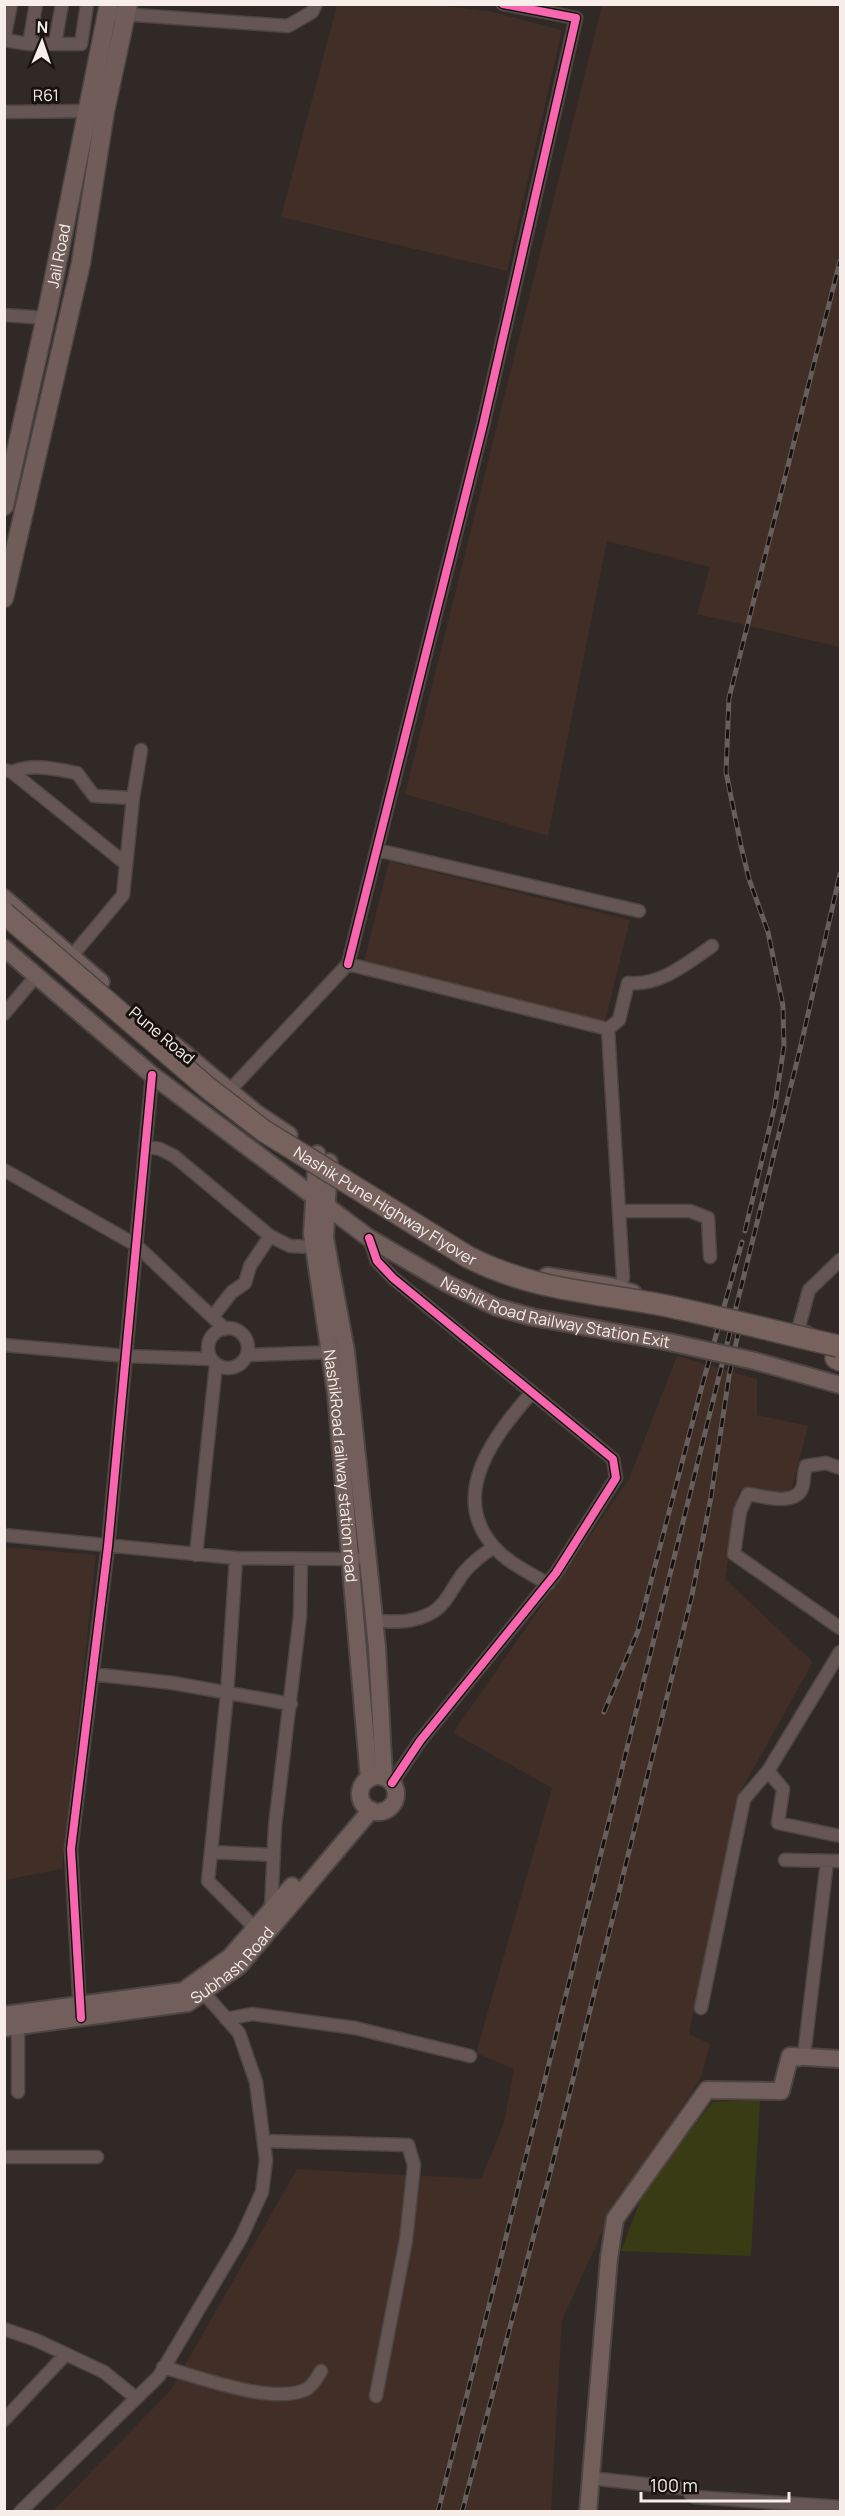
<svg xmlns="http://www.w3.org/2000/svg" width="845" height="2516" font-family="Manrope,sans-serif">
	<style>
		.built { fill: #412e26 }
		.green { fill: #393b15 }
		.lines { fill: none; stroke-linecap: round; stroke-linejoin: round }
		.street-casing { stroke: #4c4542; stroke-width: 15 }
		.secondary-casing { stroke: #4c4542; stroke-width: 20 }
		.primary-casing { stroke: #4c4542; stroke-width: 21 }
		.highway-casing { stroke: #4c4542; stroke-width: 24 }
		.street { stroke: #655653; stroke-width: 12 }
		.secondary { stroke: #725f5c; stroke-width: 16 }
		.primary { stroke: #705d59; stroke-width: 18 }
		.highway { stroke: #77625e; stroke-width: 21 }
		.rail-casing { stroke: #685f5c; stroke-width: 5 }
		.rail { stroke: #18120f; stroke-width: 3; stroke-dasharray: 9; stroke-linecap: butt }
		.secondary-bridge-casing { stroke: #4c4542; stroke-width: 20; stroke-linecap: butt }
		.highway-bridge-casing { stroke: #4c4542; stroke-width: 24; stroke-linecap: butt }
		.secondary-bridge { stroke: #725f5c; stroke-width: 16 }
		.highway-bridge { stroke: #77625e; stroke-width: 21 }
		.cycleway-casing { stroke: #18120f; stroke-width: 11 }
		.cycleway { stroke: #f766af; stroke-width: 8 }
		.labels { text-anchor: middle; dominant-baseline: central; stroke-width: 6; stroke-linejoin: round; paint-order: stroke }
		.street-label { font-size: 16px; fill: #f7eee9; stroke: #18120f }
	</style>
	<rect width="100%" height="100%" fill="#312926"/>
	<!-- built -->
	<path class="built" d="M 423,4 L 489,11 L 562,30 L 507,271 L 281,217 L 337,5 Z
		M 602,5 L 840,5 L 840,647 L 697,614 L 710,567 L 607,541 L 548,836 L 405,794 Z
		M 389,861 L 630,920 L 605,1021 L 364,962 Z
		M 677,1356 L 757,1379 L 757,1415 L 808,1426 L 790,1496 L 739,1489 L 725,1579 L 813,1662 L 739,1794 L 689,2034 L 710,2044 L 701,2078 L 609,2217 L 562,2320 L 551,2511 L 52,2512 L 170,2391 L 297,2169 L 481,2179 L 504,2123 L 514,2069 L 476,2053 L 552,1788 L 453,1733 L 629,1479 Z
		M 5,1547 L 96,1555 L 62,1869 L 5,1880 Z"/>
	<!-- green -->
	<path class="green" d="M 760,2100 L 751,2256 L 621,2251 L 646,2186 L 713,2102 Z"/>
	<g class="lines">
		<defs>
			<path id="street" d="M 108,13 L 288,26 L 312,12 L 316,4
				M 4,39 L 11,4
				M 4,40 L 29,44 L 81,44 L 87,4
				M 55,43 L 62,4
				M 29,44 L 36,4
				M 4,112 L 88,111
				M 4,315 L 46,318
				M 4,770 L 12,772 L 126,864
				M 12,772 C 33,763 56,769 77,773 L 94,796 L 133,798
				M 377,850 L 639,911
				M 71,957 L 123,895 L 133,798 L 141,750
				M 348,964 L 483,425 L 576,18 L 503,4
				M 4,1014 L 36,976
				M 608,1029 L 619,1020 L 628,983 C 660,986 686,964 712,946
				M 229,1091 L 348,964 L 608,1029 L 623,1278
				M 145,1146 L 160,1149 L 174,1156 L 270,1236 L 290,1246 L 313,1247
				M 4,1170 L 136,1245 L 225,1329
				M 619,1211 L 690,1211 L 708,1218 L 710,1257
				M 369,1238 L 377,1261 L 393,1278 L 613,1459 L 616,1478 L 556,1573 L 420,1741 L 392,1783
				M 213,1316 L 232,1292 L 245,1283 L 250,1266 L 270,1236
				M208 1348a20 20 0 1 1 40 0a20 20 0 1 1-40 0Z
				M 807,1332 L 798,1330 L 809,1290 L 840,1260
				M 4,1345 L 126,1356 L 211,1359
				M 247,1355 L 335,1352
				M 532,1392 C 496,1434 447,1494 494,1547 C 508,1563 530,1573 548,1584
				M 840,1468 L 826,1463 L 806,1466 C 804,1472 804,1478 803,1485 C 798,1508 763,1496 748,1494 L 740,1511 L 734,1554 L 840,1628
				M 4,1535 L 236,1558 L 356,1559
				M 196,1555 L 216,1364
				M 236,1558 L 227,1694 L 208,1881 L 255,1928
				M 374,1621 C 386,1621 400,1623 412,1620 C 447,1612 446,1595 465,1571 C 474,1561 483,1554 494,1547
				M 840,1652 L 768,1771 L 783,1789 L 778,1823 L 840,1836
				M 92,1674 L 173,1683 L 291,1704
				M 211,1852 L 273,1855
				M 785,1860 L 840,1861
				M 271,1910 L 275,1826 L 300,1616 L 301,1559
				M 701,2008 L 744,1799 L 768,1771
				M 80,2012 L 71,1849 L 108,1546 L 152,1075
				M 226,2019 L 252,2014 L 355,2028 L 470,2056
				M 18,2025 L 18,2092
				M 799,2060 L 804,2056 L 827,1861
				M 264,2141 L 408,2145 L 414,2165 L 406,2240 L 376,2396
				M 4,2157 L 97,2157
				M 4,2329 L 36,2340 L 104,2372 L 136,2398
				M 163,2367 C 198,2377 268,2403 302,2391 C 312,2388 316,2379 321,2371
				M 4,2420 L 66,2354
				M 590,2478 L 689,2489 L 690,2494 L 695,2497 L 840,2507
				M 20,2512 L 159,2376 L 241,2238 L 262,2192 L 266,2160 L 256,2082 L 239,2033 L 203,1992"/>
			<g id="secondary">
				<path d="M 4,898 L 101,982"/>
				<path id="s1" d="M 4,948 L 152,1075 L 369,1238 L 448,1284 L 496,1307 L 532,1317 L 669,1342"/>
				<path d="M 173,1044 L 256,1113 L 289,1135"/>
				<path id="s2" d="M 317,1154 L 312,1234 L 336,1394 L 369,1779"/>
				<path d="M 329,1162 L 325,1238 L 346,1351 L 377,1647 L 384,1777"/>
				<path d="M 547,1276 L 610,1286 L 633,1293"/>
				<path d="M 755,1361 L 840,1385"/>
				<circle cx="378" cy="1794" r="18"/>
				<path d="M 4,2015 L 183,1991 L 230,1957 L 292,1886"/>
				<path id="s3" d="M 4,2028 L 188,2003 L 239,1966 L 371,1810"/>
				<path d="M 588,2512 L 609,2258 L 615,2219 L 707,2090 L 781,2091 L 790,2056 L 840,2059"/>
			</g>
			<g id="primary">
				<path id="s4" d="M 4,506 L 49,303 L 109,4"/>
				<path d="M 4,598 L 81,263 L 105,111 L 128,4"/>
			</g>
			<path id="highway" d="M 836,1358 L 840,1360"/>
		</defs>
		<!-- street casing -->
		<use href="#street" class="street-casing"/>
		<!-- secondary casing -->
		<use href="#secondary" class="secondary-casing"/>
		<!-- primary casing -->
		<use href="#primary" class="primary-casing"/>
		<!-- highway casing -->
		<use href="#highway" class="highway-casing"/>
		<!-- street -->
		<use href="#street" class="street"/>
		<!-- secondary -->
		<use href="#secondary" class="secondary"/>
		<!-- primary -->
		<use href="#primary" class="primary"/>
		<!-- highway -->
		<use href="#highway" class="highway"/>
		<defs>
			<path id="rail" d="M 745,1231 L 775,1105 L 784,1046 L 783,1006 L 768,932 L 749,879 L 741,846 L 726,772 L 729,698 L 840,261
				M 604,1712 L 638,1631 L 702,1386 L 742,1242
				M 438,2512 L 801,1045 L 840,874
				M 462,2512 L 550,2173 L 692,1595 L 711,1497 L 729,1376 L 741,1320"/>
		</defs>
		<!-- rail casing -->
		<use href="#rail" class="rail-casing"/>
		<!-- rail -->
		<use href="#rail" class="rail"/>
		<defs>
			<path id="secondary-bridge" d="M 669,1342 L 755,1361"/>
			<g id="highway-bridge">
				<path id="s5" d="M 4,913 L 208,1088 L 264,1131 L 468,1257 C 534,1291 597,1292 667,1306 C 724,1318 781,1333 838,1346"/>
			</g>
		</defs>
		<!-- secondary-bridge casing -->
		<use href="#secondary-bridge" class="secondary-bridge-casing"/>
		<!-- highway-bridge casing -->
		<use href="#highway-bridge" class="highway-bridge-casing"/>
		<!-- secondary-bridge -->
		<use href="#secondary-bridge" class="secondary-bridge"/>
		<!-- highway-bridge -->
		<use href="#highway-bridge" class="highway-bridge"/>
		<defs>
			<path id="cycleway" d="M 348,964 L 483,425 L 576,18 L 503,4
				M 369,1238 L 377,1261 L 393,1278 L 613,1459 L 616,1478 L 556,1573 L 420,1741 L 392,1783
				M 81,2018 L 71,1849 L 108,1546 L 152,1075"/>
		</defs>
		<!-- cycleway casing -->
		<use href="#cycleway" class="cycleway-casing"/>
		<!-- cycleway -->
		<use href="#cycleway" class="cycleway"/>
	</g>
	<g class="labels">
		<!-- street labels -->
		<g class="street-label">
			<text transform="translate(46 95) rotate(-1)">R61</text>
			<text stroke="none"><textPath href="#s4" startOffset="256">Jail Road</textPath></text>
			<text transform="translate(162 1035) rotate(40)">Pune Road</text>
			<text stroke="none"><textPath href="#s5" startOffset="482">Nashik Pune Highway Flyover</textPath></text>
			<text stroke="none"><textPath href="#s1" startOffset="670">Nashik Road Railway Station Exit</textPath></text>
			<text stroke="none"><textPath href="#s2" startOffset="314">NashikRoad railway station road</textPath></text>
			<text stroke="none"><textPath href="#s3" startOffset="244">Subhash Road</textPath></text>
		</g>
	</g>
	<!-- border -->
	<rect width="845" height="2516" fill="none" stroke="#f7eee9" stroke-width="12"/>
	<!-- north arrow -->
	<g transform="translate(42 42) rotate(2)" stroke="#18120f" stroke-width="4.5" paint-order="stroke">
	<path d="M0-4.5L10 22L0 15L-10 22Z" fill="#f7eee9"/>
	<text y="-9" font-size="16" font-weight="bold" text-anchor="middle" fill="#f7eee9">N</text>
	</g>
	<!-- scale -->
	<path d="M641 2492v9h148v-9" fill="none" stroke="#f7eee9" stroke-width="3"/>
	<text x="650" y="2492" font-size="18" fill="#f7eee9" stroke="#18120f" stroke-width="4.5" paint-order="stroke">100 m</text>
</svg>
